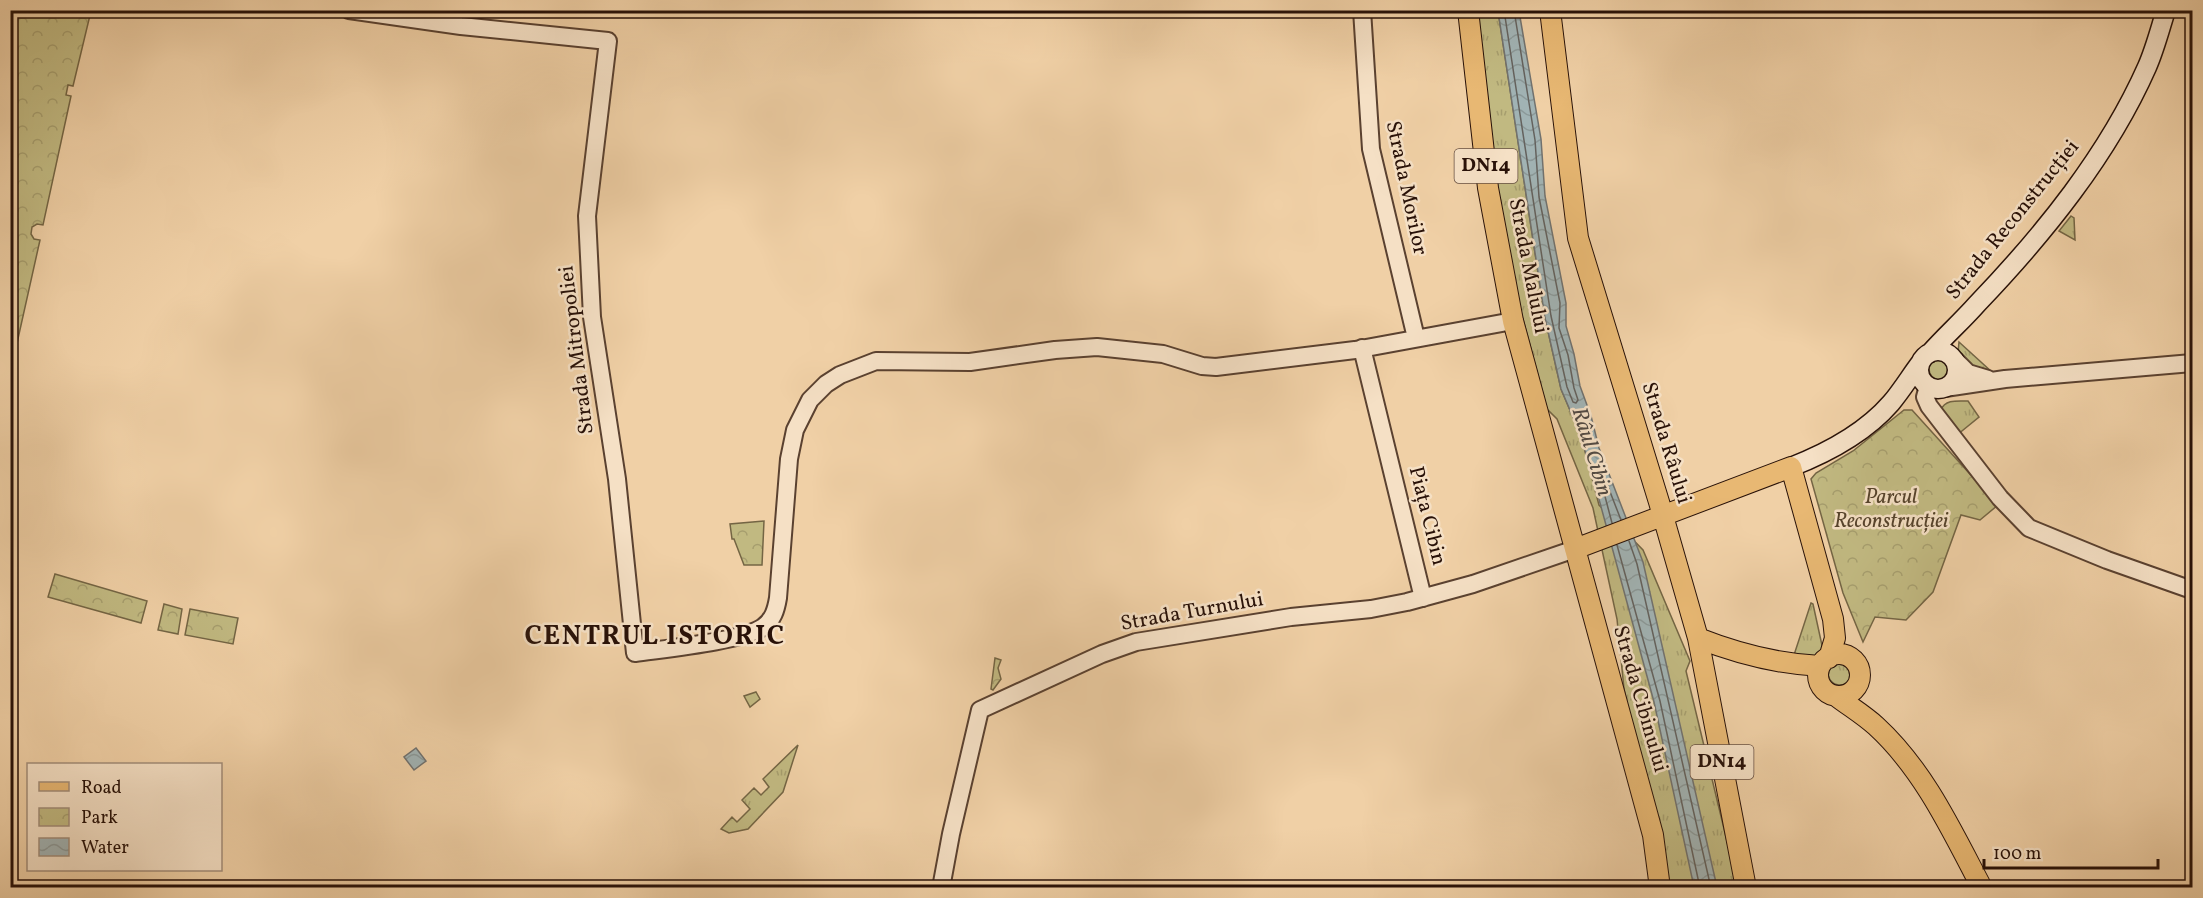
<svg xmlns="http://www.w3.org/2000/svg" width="2203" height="898" font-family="Vollkorn,serif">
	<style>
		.grass { fill: url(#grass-tufts); stroke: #746544; stroke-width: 1.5 }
		.park { fill: url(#park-crowns); stroke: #746544; stroke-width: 1.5 }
		.garden { fill: #c1b981; stroke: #746544; stroke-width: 1.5 }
		.water { fill: url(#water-waves); stroke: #71726f; stroke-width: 1.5 }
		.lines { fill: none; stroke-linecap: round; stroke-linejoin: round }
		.shore { stroke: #64625e; stroke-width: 1.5 }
		.tertiary-casing { stroke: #5a4130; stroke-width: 20 }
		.secondary-casing { stroke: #281108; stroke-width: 21 }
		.primary-casing { stroke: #281108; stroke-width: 22 }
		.tertiary { stroke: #f5e0c5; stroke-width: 16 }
		.secondary { stroke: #f5e0c5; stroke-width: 18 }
		.primary { stroke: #e8b873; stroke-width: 20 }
		.labels { text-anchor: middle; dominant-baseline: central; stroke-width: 5; stroke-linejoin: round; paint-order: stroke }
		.shield { fill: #f5e0c5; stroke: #664f41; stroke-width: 1.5 }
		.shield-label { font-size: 20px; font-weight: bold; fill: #281108 }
		.street-label { font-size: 21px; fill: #281108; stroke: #f5e0c5 }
		.park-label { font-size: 21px; font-style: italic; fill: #56432c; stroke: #f5e0c5 }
		.water-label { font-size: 22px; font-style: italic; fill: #524a44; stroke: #f5e0c5 }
		.district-label { font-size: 27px; font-weight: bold; letter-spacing: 1.5px; fill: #281108; stroke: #f5e0c5 }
	</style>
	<defs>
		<pattern id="grass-tufts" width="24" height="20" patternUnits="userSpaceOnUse" patternTransform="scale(1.5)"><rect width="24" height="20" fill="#c1b981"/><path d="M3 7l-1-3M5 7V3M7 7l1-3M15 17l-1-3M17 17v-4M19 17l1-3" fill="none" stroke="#a69e6e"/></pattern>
		<pattern id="park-crowns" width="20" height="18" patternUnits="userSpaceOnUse" patternTransform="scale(1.5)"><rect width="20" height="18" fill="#c1b981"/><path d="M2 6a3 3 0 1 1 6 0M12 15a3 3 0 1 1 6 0" fill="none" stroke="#a69e6e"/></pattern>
		<pattern id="water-waves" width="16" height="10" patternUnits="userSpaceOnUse" patternTransform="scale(1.5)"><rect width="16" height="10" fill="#a1b3b4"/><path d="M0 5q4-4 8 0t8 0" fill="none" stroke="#8b9999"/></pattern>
	</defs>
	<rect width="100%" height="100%" fill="#f0d0a6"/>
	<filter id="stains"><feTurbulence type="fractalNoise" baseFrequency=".00333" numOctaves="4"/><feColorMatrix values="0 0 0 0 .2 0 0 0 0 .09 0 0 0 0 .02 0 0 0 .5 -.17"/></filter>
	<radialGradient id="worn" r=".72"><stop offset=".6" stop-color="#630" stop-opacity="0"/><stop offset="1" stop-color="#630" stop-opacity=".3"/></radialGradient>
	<!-- grass -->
	<path class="grass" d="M 1468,11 L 1498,11 L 1545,318 L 1561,389 L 1581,436 L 1599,505 L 1643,550 L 1690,661 L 1686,671 L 1738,887 L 1660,887 L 1654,835 L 1624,689 L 1617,619 L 1593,508 L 1557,419 L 1547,409 L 1488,188 Z
		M 2071,216 L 2074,218 L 2075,240 L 2059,231 Z
		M 1959,342 L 1993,373 L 1977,373 L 1958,353 Z
		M1929 369a11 11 0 1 1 22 0a11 11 0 1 1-22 0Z
		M 1968,401 L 1979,417 L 1957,435 L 1941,410 C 1945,399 1958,401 1968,401 Z
		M 1811,603 L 1813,604 L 1823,650 L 1818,660 L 1793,658 Z
		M1828 673a12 12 0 1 1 24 0a12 12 0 1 1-24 0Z
		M 798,745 L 783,792 L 748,829 L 729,833 L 721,829 L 732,817 L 737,822 L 750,809 L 742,800 L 754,788 L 761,795 L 769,787 L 763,779 Z"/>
	<!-- park -->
	<path class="park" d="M 11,10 L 91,11 L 73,86 L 68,85 L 66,95 L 71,96 L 43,225 L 37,224 L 32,227 L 31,234 L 34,239 L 40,240 L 11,370 Z
		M 1904,410 L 1912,410 L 1998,505 L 1980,520 L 1961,515 L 1933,592 L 1906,620 L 1875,617 L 1863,642 L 1843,593 L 1811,479 L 1816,473 L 1853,451 Z
		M 764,521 L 762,565 L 744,565 L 734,539 L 732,539 L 730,524 Z
		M 55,574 L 147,601 L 141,623 L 48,597 Z
		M 164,604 L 182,609 L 178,634 L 158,630 Z
		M 190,609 L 238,618 L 233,644 L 185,635 Z
		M 995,658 L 1001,660 L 998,668 L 1001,679 L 993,690 L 991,689 Z"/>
	<!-- garden -->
	<path class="garden" d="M 756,692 L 760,699 L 750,707 L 744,696 Z"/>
	<!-- water -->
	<path class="water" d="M 1498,11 L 1519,11 L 1541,139 L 1545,196 L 1566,303 L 1566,326 L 1574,354 L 1580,386 L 1591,416 L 1599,448 L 1643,562 L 1717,887 L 1694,887 L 1654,702 L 1600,503 L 1581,436 L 1561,389 L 1545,318 Z
		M 416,748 L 426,761 L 414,770 L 404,757 Z"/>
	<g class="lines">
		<!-- shore -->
		<path class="shore" d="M 1504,10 L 1551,316 L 1567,387 L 1573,402 L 1576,403 L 1578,400 L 1574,388 L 1568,355 L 1559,328 L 1560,303 L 1539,197 L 1535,140 L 1514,10
			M 1612,523 L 1602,485 L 1603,482 L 1607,484 L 1621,520
			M 1629,541 L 1637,564 L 1711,888
			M 1617,545 L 1660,701 L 1700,888"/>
		<defs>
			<path id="tertiary" d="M 349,10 L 461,26 L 608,41 L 587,216 L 592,317 L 617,479 L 635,653 C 662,649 744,641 763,627 C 773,620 776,610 778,598 L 789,459 L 795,430 L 810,400 L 826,384 L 840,375 L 876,361 L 970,362 L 1055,350 L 1097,347 L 1163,354 L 1202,366 L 1216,367 L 1355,350 L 1513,321
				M 1362,10 L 1371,149 L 1416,338
				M 1362,348 L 1423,598
				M 1955,360 L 1968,373 L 1988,379
				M 1928,386 L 1925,397 L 1929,406 L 2000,498 L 2029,528 L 2107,560 L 2192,590
				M 1945,388 L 2005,379 L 2192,363
				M 941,888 L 951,834 L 980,710 L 1102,654 L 1136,642 L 1291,617 L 1371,609 L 1407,602 L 1473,584 L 1575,549"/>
			<path id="secondary" d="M1919 370a19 19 0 1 1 38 0a19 19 0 1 1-38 0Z
				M 1930,353 C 1945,336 1962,321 1977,304 C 2044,234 2108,155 2147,67 C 2155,49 2160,29 2166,10
				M 1791,467 C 1827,453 1865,433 1891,403 C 1902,390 1911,375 1921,362"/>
			<path id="primary" d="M 1468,10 L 1488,188 L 1513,321 L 1653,835 L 1660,888
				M 1550,10 L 1578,238 L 1659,502 L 1698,638 L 1746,888
				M 1575,549 L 1791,467 L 1833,619 L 1835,638 L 1829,658
				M 1698,638 C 1736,653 1779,664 1820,666
				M1818 675a21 21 0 1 1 42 0a21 21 0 1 1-42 0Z
				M 1836,696 C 1849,706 1864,715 1876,726 C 1924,770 1952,831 1982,888"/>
		</defs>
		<!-- tertiary casing -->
		<use href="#tertiary" class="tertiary-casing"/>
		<!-- secondary casing -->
		<use href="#secondary" class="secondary-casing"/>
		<!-- primary casing -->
		<use href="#primary" class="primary-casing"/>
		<!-- tertiary -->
		<use href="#tertiary" class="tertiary"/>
		<!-- secondary -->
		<use href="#secondary" class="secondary"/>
		<!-- primary -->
		<use href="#primary" class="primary"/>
	</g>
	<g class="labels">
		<!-- shield labels -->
		<g class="shield">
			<rect x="1454.5" y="149" width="63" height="34" rx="4.5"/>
			<rect x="1690.5" y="745" width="63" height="34" rx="4.5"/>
		</g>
		<g class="shield-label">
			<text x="1486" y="166">DN14</text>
			<text x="1722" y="762">DN14</text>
		</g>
		<!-- street labels -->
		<g class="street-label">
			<text transform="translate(1406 188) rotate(78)">Strada Morilor</text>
			<text transform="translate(2013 220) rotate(-51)">Strada Reconstrucției</text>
			<text transform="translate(1528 266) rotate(79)">Strada Malului</text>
			<text transform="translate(577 350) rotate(-97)">Strada Mitropoliei</text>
			<text transform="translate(1666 443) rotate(73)">Strada Râului</text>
			<text transform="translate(1427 516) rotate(76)">Piața Cibin</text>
			<text transform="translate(1192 612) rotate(-10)">Strada Turnului</text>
			<text transform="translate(1640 699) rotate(74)">Strada Cibinului</text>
		</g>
		<!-- park labels -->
		<g class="park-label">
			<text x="1891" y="497">Parcul<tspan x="1891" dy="24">Reconstrucției</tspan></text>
		</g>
		<!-- water labels -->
		<g class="water-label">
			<text transform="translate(1591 452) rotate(73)">Râul Cibin</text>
		</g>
		<!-- district labels -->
		<g class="district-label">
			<text x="655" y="637">CENTRUL ISTORIC</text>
		</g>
	</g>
	<!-- margin -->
	<rect width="2203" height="898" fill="none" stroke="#f0d0a6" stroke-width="36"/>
	<rect x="12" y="12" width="2179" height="874" fill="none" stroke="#281108" stroke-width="3"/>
	<rect x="18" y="18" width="2167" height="862" fill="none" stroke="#281108" stroke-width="1.5"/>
	<!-- legend -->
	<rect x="27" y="763" width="195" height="108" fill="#f5e0c5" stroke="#a38d79" stroke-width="1.5"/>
	<rect x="39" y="782" width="30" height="9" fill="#e8b873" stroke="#a38d79" stroke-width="1.5"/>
	<text x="81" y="793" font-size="18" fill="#281108">Road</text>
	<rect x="39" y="808" width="30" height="18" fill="url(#park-crowns)" stroke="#a38d79" stroke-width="1.5"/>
	<text x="81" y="823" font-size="18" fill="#281108">Park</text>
	<rect x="39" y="838" width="30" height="18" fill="url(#water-waves)" stroke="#a38d79" stroke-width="1.5"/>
	<text x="81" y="853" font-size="18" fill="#281108">Water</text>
	<!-- scale -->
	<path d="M1984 859v9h174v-9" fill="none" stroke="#281108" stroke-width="3"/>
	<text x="1993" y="859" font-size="18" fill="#281108" stroke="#f5e0c5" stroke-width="4.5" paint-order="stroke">100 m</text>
	<rect width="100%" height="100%" filter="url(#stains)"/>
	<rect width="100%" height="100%" fill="url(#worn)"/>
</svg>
